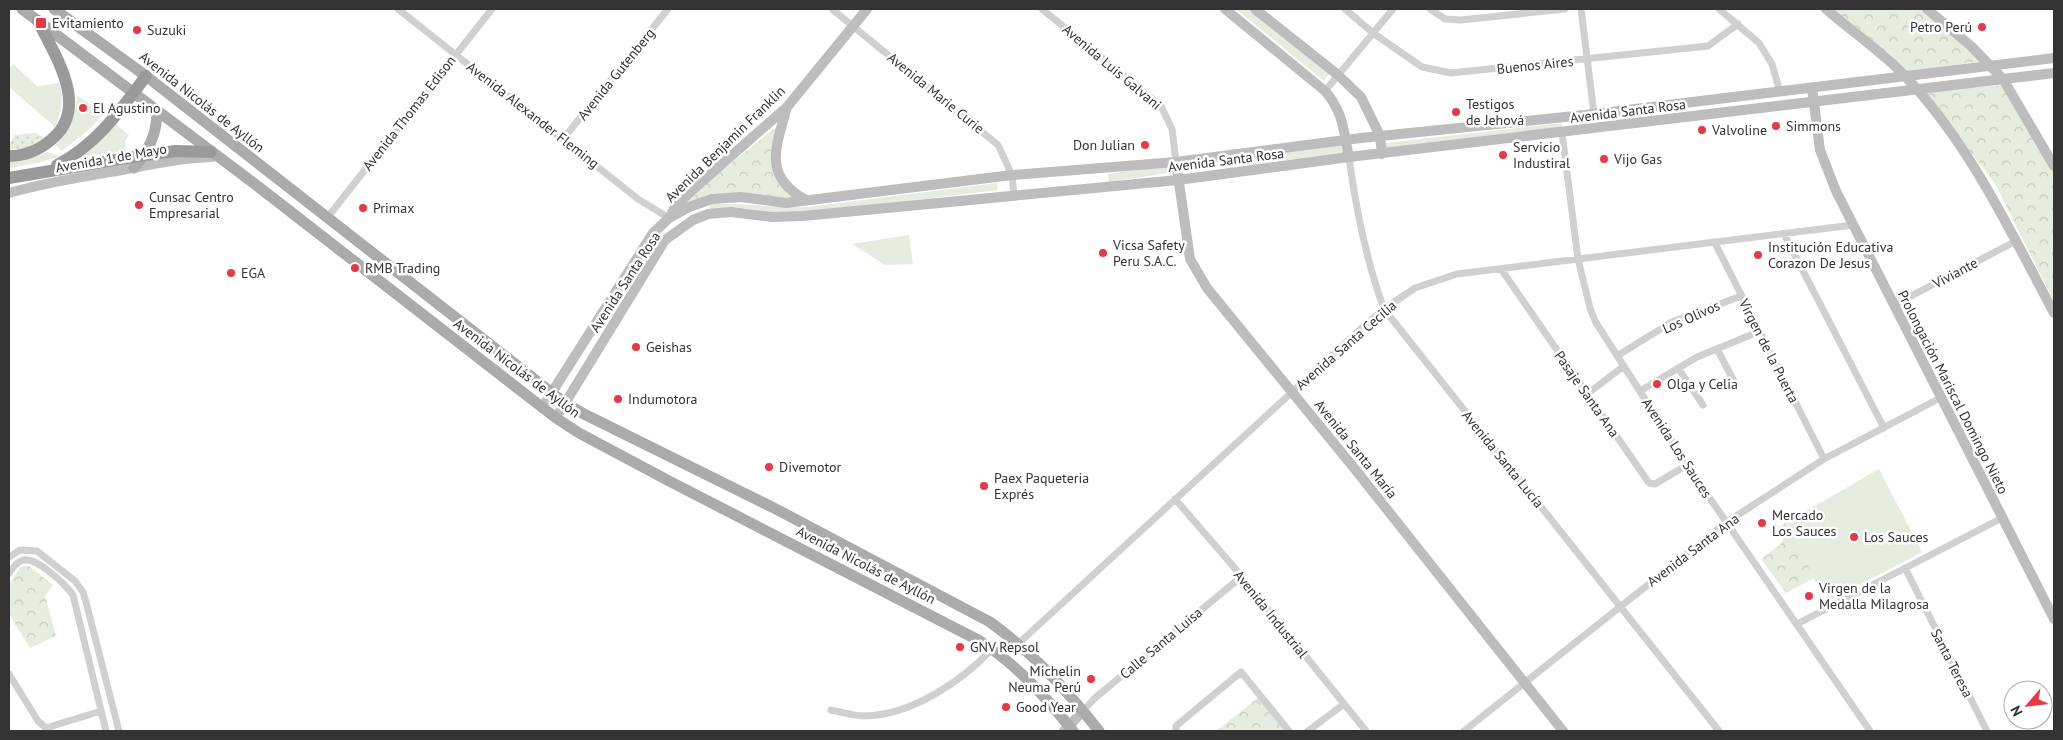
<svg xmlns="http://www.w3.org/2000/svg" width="2063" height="740" font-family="'PT Sans',sans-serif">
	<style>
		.grass { fill: #e6ecdf }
		.forest { fill: url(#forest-crowns) }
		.garden { fill: url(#garden-dots) }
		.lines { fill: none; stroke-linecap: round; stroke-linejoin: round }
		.street { stroke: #d0d0d0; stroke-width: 7 }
		.secondary { stroke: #bdbdbd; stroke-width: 10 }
		.primary { stroke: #ababab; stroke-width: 11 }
		.highway { stroke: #9a9a9a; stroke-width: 12 }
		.poi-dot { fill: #e63946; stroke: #fff; stroke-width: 2 }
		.labels { text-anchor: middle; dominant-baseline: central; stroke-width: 5; stroke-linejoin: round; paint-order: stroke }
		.poi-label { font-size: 14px; fill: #333; stroke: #fff; text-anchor: start }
		.street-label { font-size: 14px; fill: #333; stroke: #fff }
	</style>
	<defs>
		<pattern id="forest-crowns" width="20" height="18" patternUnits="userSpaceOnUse" patternTransform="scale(1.25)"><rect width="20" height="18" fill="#e6ecdf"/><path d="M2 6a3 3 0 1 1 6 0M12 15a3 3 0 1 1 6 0" fill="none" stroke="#c6cbc0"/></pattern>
		<pattern id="garden-dots" width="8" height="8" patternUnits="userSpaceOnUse" patternTransform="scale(1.25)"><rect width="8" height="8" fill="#e6ecdf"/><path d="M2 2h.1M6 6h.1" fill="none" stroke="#c6cbc0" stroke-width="1.8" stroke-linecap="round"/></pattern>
	</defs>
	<rect width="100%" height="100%" fill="#fff"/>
	<!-- grass -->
	<path class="grass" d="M 1236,9 L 1249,9 L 1329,74 L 1324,81 Z
		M 13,64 L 37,86 L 60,83 C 63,100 62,112 55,127 L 9,87 L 9,69 Z
		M 77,95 L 103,113 L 91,128 L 62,151 L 55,145 C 70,132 76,115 77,95 Z
		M 114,123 L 129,135 L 125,141 L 126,150 L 78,158 L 95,146 Z
		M 1562,123 L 1562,128 L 1386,148 L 1386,143 Z
		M 1341,144 L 1343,153 L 1248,165 L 1247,155 Z
		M 47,152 L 60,156 L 38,163 L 9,168 L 9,161 L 28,159 Z
		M 1167,165 L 1168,173 L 1109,182 L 1108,174 Z
		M 997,183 L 998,190 L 792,215 L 735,207 L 709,210 L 711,204 C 743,203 775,208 808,207 Z
		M 909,235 L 913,264 L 885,265 L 852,244 Z
		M 1879,469 L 1922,552 L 1831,600 L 1822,582 L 1816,583 L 1787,522 Z"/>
	<!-- forest -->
	<path class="forest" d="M 1829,9 L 1920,9 L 1983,61 L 1905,72 Z
		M 2002,85 L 2054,173 L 2054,301 L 1994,182 L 1923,92 Z
		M 780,124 L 772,164 L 802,200 L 740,194 L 681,208 L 693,194 Z
		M 1787,522 L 1814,578 L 1786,593 L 1761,559 L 1782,543 L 1783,539 L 1776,528 Z
		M 24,566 L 29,566 L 53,585 L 45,596 L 56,636 L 30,648 L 9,614 L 9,584 L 20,568 Z
		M 1259,697 L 1286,731 L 1216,731 Z"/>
	<!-- garden -->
	<path class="garden" d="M 36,133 L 44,138 L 24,149 L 9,149 L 9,144 L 15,135 Z"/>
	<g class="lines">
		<!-- street -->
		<path class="street" d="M 398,9 L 638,199 L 669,218
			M 832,9 L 998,145 L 1012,175 L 1014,195
			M 1042,9 L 1161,106 L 1172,129 L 1176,162
			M 1345,9 L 1373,33 L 1422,67 L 1451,73 L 1708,46 L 1738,24
			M 1430,9 L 1445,19 L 1461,20 L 1565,9
			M 1581,9 L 1594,114
			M 1719,9 L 1759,43 L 1772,64 L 1780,92
			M 1325,91 L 1393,9
			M 1562,133 L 1578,259 L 1590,308 L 1595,321 L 1687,465 L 1870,731
			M 563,139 L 668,9
			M 1349,157 C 1356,210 1366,260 1384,309 L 1719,731
			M 327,218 L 492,9
			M 1784,234 L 1884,428
			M 1715,243 L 1824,459
			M 1501,269 L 1649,483 L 1655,484 L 1687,465
			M 1894,305 L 2016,241
			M 1717,349 L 1735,383
			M 1617,356 L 1672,322 L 1741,296
			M 1678,368 L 1703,405
			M 1640,391 L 1697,357 L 1758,332
			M 1587,394 L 1624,366
			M 1175,499 L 1233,566 L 1366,731
			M 9,557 L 20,550 L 37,551 L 75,581 L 83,592 L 86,602 L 119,731
			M 1905,568 L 1987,731
			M 9,573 C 13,568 16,562 23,560 C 37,557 65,584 73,595 L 106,731
			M 1797,624 L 2002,518
			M 1019,643 L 1353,336 L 1384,309 L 1415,288 L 1457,274 L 1853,225
			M 9,674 L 38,721 L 46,728 L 101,711
			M 831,710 C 842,712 854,716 865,716 C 912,715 962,681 992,649
			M 1083,711 L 1095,698 L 1241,577
			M 1176,731 L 1176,726 L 1241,672 L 1289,731
			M 1308,731 L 1344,704
			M 1464,731 L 1727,522 L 1824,459 L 1942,397"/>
		<!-- secondary -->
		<path class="secondary" d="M 1225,9 L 1325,91 C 1344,113 1343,130 1349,157
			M 1255,9 L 1338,75 L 1361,97 L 1380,136 L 1382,154
			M 1826,9 C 1851,31 1881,51 1904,75 C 1970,144 2010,231 2054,313
			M 1927,9 L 1971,46 L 2003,79 L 2054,166
			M 1812,88 L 1820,150 L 1836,191 L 2054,619
			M 787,107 C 776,147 762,176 806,200
			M 1176,162 L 1190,259 L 1207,288 L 1354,468 L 1563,731
			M 9,193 C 44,183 81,177 117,171 C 148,165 180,158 212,157
			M 670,217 L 675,207 L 689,193 L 787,107 L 867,9
			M 542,408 L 653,233 L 669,218 L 689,207 L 712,199 L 741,197 L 786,203 L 1012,175 L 1176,162 L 1361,138 L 1594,114 L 2054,58
			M 556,418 L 665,240 L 693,220 L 708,214 L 731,212 L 772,217 L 803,216 L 1178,180 L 1349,157 L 2054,73
			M 1064,731 L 1083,711"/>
		<!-- primary -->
		<path class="primary" d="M 22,9 L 260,188 L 556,418 L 579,433 L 671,482 L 980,641 C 1017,665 1046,697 1073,731
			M 54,9 L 146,76 L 565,403 L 584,414 L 772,507 L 990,622 C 1034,654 1065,688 1099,731
			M 134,168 C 149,150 157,134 157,111"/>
		<!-- highway -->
		<path class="highway" d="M 9,156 C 24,156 39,150 51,140 C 91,108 55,56 38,21
			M 57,165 C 96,145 120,111 146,76
			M 9,178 L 145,155 L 176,151 L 211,152"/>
	</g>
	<!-- markers -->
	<g class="poi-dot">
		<rect x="35" y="17" width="12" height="12" rx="2.5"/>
		<circle cx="1982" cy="27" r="5"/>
		<circle cx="137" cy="30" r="5"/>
		<circle cx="83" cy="108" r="5"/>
		<circle cx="1456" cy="112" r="5"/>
		<circle cx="1776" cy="126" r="5"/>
		<circle cx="1702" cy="130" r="5"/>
		<circle cx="1145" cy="145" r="5"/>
		<circle cx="1503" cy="155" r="5"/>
		<circle cx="1604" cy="159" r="5"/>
		<circle cx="139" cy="205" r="5"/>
		<circle cx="363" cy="208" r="5"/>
		<circle cx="1103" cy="253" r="5"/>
		<circle cx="1758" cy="255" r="5"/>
		<circle cx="355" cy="268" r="5"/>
		<circle cx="231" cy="273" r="5"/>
		<circle cx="636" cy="347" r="5"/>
		<circle cx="1657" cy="384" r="5"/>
		<circle cx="618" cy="399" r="5"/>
		<circle cx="769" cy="467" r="5"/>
		<circle cx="984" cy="486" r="5"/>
		<circle cx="1762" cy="523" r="5"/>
		<circle cx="1854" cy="537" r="5"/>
		<circle cx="1809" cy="596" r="5"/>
		<circle cx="960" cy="647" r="5"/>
		<circle cx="1091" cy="679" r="5"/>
		<circle cx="1006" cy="707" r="5"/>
	</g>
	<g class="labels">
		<!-- poi labels -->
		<g class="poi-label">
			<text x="52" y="23">Evitamiento</text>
			<text x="1972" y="27" text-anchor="end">Petro Perú</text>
			<text x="147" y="30">Suzuki</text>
			<text x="1466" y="104">Testigos<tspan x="1466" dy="16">de Jehová</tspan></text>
			<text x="93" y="108">El Agustino</text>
			<text x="1786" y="126">Simmons</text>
			<text x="1712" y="130">Valvoline</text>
			<text x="1135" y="145" text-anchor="end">Don Julian</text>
			<text x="1513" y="147">Servicio<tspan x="1513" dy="16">Industiral</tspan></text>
			<text x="1614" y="159">Vijo Gas</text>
			<text x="149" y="197">Cunsac Centro<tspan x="149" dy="16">Empresarial</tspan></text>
			<text x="373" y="208">Primax</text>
			<text x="1113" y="245">Vicsa Safety<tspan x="1113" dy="16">Peru S.A.C.</tspan></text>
			<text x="1768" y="247">Institución Educativa<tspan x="1768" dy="16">Corazon De Jesus</tspan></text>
			<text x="365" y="268">RMB Trading</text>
			<text x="241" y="273">EGA</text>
			<text x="646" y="347">Geishas</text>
			<text x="1667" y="384">Olga y Celia</text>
			<text x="628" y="399">Indumotora</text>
			<text x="779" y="467">Divemotor</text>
			<text x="994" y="478">Paex Paqueteria<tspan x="994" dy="16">Exprés</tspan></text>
			<text x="1772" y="515">Mercado<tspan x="1772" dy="16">Los Sauces</tspan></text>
			<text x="1864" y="537">Los Sauces</text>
			<text x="1819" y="588">Virgen de la<tspan x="1819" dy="16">Medalla Milagrosa</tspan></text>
			<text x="970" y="647">GNV Repsol</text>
			<text x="1081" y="671" text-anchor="end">Michelin<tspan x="1081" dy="16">Neuma Perú</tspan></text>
			<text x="1016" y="707">Good Year</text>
		</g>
		<!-- street labels -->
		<g class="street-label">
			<text transform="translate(1535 65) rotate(-6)">Buenos Aires</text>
			<text transform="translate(1112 67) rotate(40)">Avenida Luis Galvani</text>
			<text transform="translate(616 74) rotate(-51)">Avenida Gutenberg</text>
			<text transform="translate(936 93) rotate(39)">Avenida Marie Curie</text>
			<text transform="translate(202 102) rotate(38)">Avenida Nicolás de Ayllón</text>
			<text transform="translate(1628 111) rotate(-7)">Avenida Santa Rosa</text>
			<text transform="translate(409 113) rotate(-52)">Avenida Thomas Edison</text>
			<text transform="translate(533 115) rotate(38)">Avenida Alexander Fleming</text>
			<text transform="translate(725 144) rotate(-44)">Avenida Benjamin Franklin</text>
			<text transform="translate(111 158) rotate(-10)">Avenida 1 de Mayo</text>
			<text transform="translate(1226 160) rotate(-7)">Avenida Santa Rosa</text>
			<text transform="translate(1955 273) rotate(-28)">Viviante</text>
			<text transform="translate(625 282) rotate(-57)">Avenida Santa Rosa</text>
			<text transform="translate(1691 317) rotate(-24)">Los Olivos</text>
			<text transform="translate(1346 345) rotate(-41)">Avenida Santa Cecilia</text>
			<text transform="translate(1769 351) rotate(63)">Virgen de la Puerta</text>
			<text transform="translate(517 368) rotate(37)">Avenida Nicolás de Ayllón</text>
			<text transform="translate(1953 392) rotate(63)">Prolongación Mariscal Domingo Nieto</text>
			<text transform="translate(1587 394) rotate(55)">Pasaje Santa Ana</text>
			<text transform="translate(1677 448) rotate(57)">Avenida Los Sauces</text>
			<text transform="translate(1356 449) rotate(51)">Avenida Santa María</text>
			<text transform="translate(1503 459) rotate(51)">Avenida Santa Lucía</text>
			<text transform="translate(1693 550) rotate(-37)">Avenida Santa Ana</text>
			<text transform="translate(866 565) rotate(27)">Avenida Nicolás de Ayllón</text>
			<text transform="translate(1271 614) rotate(51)">Avenida Industrial</text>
			<text transform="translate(1161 643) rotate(-40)">Calle Santa Luisa</text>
			<text transform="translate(1952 663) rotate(63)">Santa Teresa</text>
		</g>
	</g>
	<!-- border -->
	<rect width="2063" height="740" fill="none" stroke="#333333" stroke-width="20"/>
	<!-- north arrow -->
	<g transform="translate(2028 705) rotate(242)"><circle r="24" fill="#ffffff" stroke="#adadad"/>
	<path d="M0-4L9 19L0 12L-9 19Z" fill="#e63946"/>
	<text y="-8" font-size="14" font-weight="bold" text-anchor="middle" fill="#333333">N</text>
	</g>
</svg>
